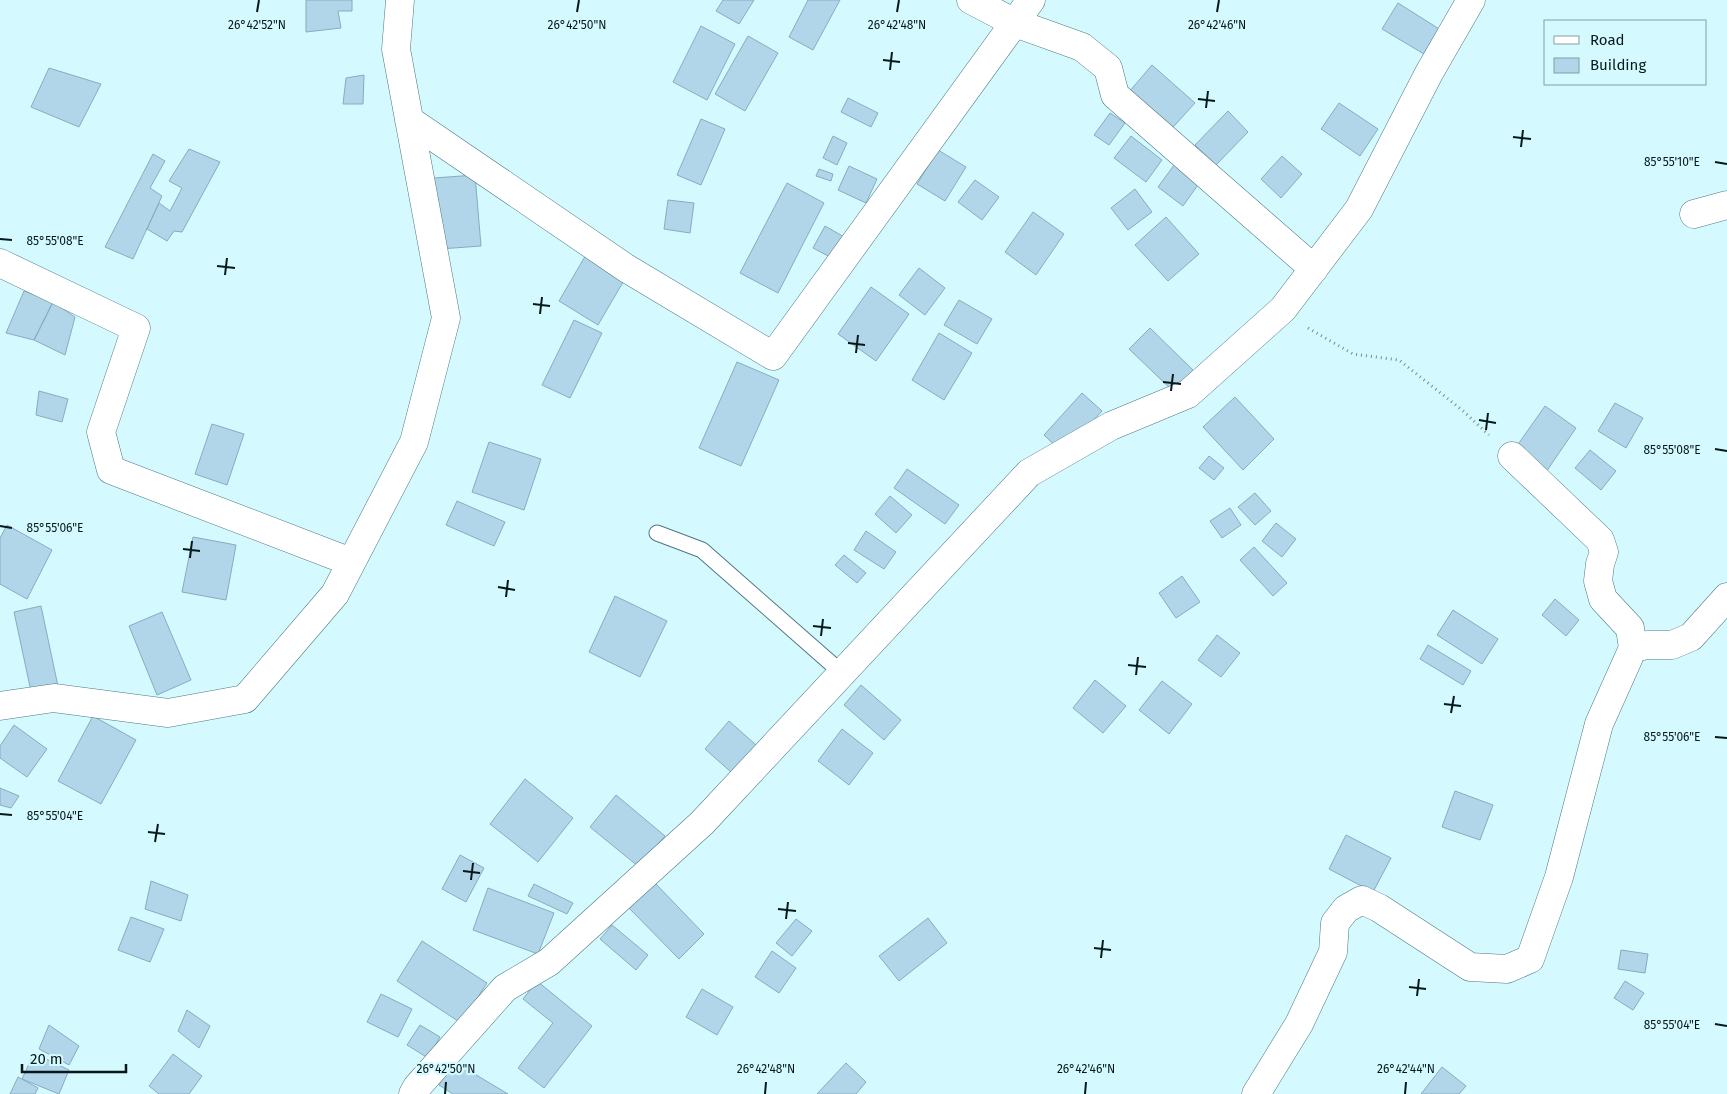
<svg xmlns="http://www.w3.org/2000/svg" width="1727" height="1094" font-family="'Fira Sans',sans-serif">
	<style>
		.building { fill: #b1d6ea; stroke: #87acbf }
		.lines { fill: none; stroke-linecap: round; stroke-linejoin: round }
		.lane-casing { stroke: #4e797f; stroke-width: 17 }
		.street-casing { stroke: #4e797f; stroke-width: 29 }
		.path { stroke: #728e91; stroke-width: 3; stroke-dasharray: 1 4; stroke-linecap: butt }
		.lane { stroke: #fff; stroke-width: 15 }
		.street { stroke: #fff; stroke-width: 28 }
		.ticks { fill: none; stroke: #06181a; stroke-width: 2 }
		.ticks-label { font-size: 12px; text-anchor: middle; fill: #06181a; stroke: #d4f9fe; stroke-width: 4.5; stroke-linejoin: round; paint-order: stroke }
	</style>
	<rect width="100%" height="100%" fill="#d4f9fe"/>
	<!-- building -->
	<path class="building" d="M 306,0 L 352,0 L 352,11 L 338,11 L 341,28 L 306,32 Z
		M 723,0 L 754,0 L 739,24 L 716,11 Z
		M 808,0 L 840,0 L 813,50 L 789,37 Z
		M 1398,3 L 1444,32 L 1429,57 L 1382,29 Z
		M 701,26 L 735,44 L 707,100 L 673,82 Z
		M 748,36 L 778,53 L 745,111 L 715,94 Z
		M 1152,65 L 1195,103 L 1165,136 L 1123,99 Z
		M 49,68 L 101,84 L 79,127 L 31,107 Z
		M 364,75 L 363,104 L 343,104 L 346,78 Z
		M 848,98 L 878,113 L 871,127 L 841,112 Z
		M 1339,103 L 1378,129 L 1360,156 L 1321,129 Z
		M 1228,111 L 1248,132 L 1216,165 L 1195,145 Z
		M 1110,113 L 1125,123 L 1109,145 L 1094,135 Z
		M 701,119 L 725,129 L 701,185 L 677,175 Z
		M 833,136 L 847,143 L 837,165 L 823,158 Z
		M 1131,136 L 1162,160 L 1146,182 L 1114,158 Z
		M 189,149 L 220,162 L 182,232 L 174,231 L 167,241 L 147,229 L 159,203 L 170,211 L 182,188 L 169,181 Z
		M 938,150 L 966,167 L 945,201 L 917,184 Z
		M 153,154 L 165,161 L 150,188 L 162,196 L 133,259 L 105,247 Z
		M 1282,156 L 1302,174 L 1281,198 L 1261,179 Z
		M 1180,157 L 1205,175 L 1183,206 L 1158,187 Z
		M 849,166 L 877,179 L 866,203 L 838,190 Z
		M 819,169 L 833,174 L 831,181 L 816,176 Z
		M 475,175 L 481,246 L 440,249 L 434,178 Z
		M 975,180 L 999,197 L 982,220 L 958,202 Z
		M 787,183 L 824,203 L 778,293 L 740,273 Z
		M 1135,189 L 1152,212 L 1128,230 L 1111,208 Z
		M 668,200 L 694,203 L 690,233 L 664,229 Z
		M 1033,212 L 1064,234 L 1036,275 L 1005,252 Z
		M 1166,217 L 1199,254 L 1168,281 L 1135,245 Z
		M 825,226 L 846,238 L 834,259 L 813,248 Z
		M 587,253 L 626,277 L 598,325 L 559,301 Z
		M 919,268 L 945,288 L 925,315 L 899,295 Z
		M 871,287 L 909,314 L 876,361 L 838,334 Z
		M 24,291 L 53,302 L 34,340 L 6,333 Z
		M 959,300 L 992,319 L 977,344 L 944,325 Z
		M 53,302 L 75,317 L 65,355 L 34,340 Z
		M 574,320 L 602,333 L 570,398 L 542,385 Z
		M 1150,328 L 1196,373 L 1175,393 L 1129,349 Z
		M 939,333 L 972,353 L 944,400 L 912,380 Z
		M 737,362 L 779,380 L 741,466 L 699,448 Z
		M 39,391 L 68,399 L 62,422 L 36,415 Z
		M 1082,393 L 1102,411 L 1063,453 L 1044,435 Z
		M 1235,397 L 1274,439 L 1243,470 L 1203,427 Z
		M 1615,403 L 1643,418 L 1626,448 L 1598,431 Z
		M 1545,406 L 1576,428 L 1546,472 L 1514,450 Z
		M 212,424 L 244,434 L 227,485 L 195,474 Z
		M 489,442 L 541,459 L 524,510 L 472,492 Z
		M 1590,450 L 1616,471 L 1601,490 L 1575,468 Z
		M 1209,456 L 1224,468 L 1214,480 L 1199,468 Z
		M 907,469 L 959,505 L 945,524 L 894,488 Z
		M 1255,493 L 1271,511 L 1255,525 L 1238,507 Z
		M 890,496 L 912,515 L 896,533 L 875,514 Z
		M 457,501 L 505,522 L 494,546 L 446,525 Z
		M 1230,508 L 1241,525 L 1222,538 L 1210,521 Z
		M 1276,523 L 1296,539 L 1282,557 L 1262,541 Z
		M 7,525 L 52,550 L 27,599 L 0,584 L 0,538 Z
		M 866,531 L 896,552 L 884,569 L 854,550 Z
		M 193,537 L 236,545 L 226,600 L 182,592 Z
		M 1254,547 L 1287,583 L 1273,596 L 1240,560 Z
		M 844,555 L 866,573 L 857,583 L 835,565 Z
		M 1182,576 L 1200,602 L 1176,618 L 1159,593 Z
		M 615,596 L 667,621 L 640,677 L 589,652 Z
		M 1555,599 L 1579,620 L 1566,636 L 1542,615 Z
		M 41,606 L 59,691 L 32,696 L 14,612 Z
		M 1453,610 L 1498,639 L 1482,664 L 1437,635 Z
		M 162,612 L 191,680 L 157,695 L 129,626 Z
		M 1217,635 L 1240,653 L 1221,677 L 1198,660 Z
		M 1428,645 L 1471,671 L 1463,685 L 1420,659 Z
		M 1095,680 L 1126,706 L 1103,733 L 1073,708 Z
		M 1162,681 L 1192,704 L 1169,734 L 1139,710 Z
		M 861,685 L 901,720 L 884,740 L 844,705 Z
		M 93,716 L 136,740 L 101,804 L 58,781 Z
		M 729,721 L 756,745 L 732,773 L 705,749 Z
		M 14,725 L 47,749 L 27,777 L 0,758 L 0,746 Z
		M 842,729 L 873,753 L 849,785 L 818,761 Z
		M 525,779 L 573,818 L 538,862 L 490,824 Z
		M 0,788 L 19,796 L 11,808 L 0,805 Z
		M 1455,791 L 1493,805 L 1480,840 L 1442,827 Z
		M 616,795 L 665,836 L 639,867 L 590,827 Z
		M 1346,835 L 1391,858 L 1373,892 L 1329,869 Z
		M 460,855 L 484,868 L 466,902 L 442,889 Z
		M 151,881 L 188,895 L 181,921 L 145,909 Z
		M 655,883 L 704,934 L 679,959 L 629,908 Z
		M 534,884 L 573,903 L 567,914 L 528,896 Z
		M 488,888 L 554,913 L 538,954 L 473,930 Z
		M 131,917 L 164,929 L 150,962 L 118,950 Z
		M 928,918 L 947,943 L 899,981 L 879,956 Z
		M 796,919 L 812,931 L 792,956 L 776,943 Z
		M 612,925 L 648,955 L 636,970 L 600,939 Z
		M 422,941 L 487,983 L 461,1023 L 397,981 Z
		M 1621,950 L 1648,954 L 1645,973 L 1618,969 Z
		M 772,951 L 796,968 L 779,993 L 755,977 Z
		M 537,981 L 592,1026 L 544,1088 L 518,1068 L 553,1023 L 523,999 Z
		M 1625,981 L 1644,993 L 1633,1010 L 1614,998 Z
		M 702,989 L 733,1007 L 717,1035 L 686,1017 Z
		M 381,994 L 412,1009 L 398,1037 L 367,1022 Z
		M 187,1010 L 210,1026 L 199,1048 L 178,1031 Z
		M 49,1025 L 79,1046 L 69,1065 L 39,1049 Z
		M 420,1025 L 440,1037 L 428,1058 L 407,1045 Z
		M 34,1053 L 69,1070 L 59,1094 L 22,1079 Z
		M 173,1054 L 202,1076 L 189,1094 L 159,1094 L 149,1086 Z
		M 453,1061 L 508,1094 L 453,1094 L 439,1085 Z
		M 846,1063 L 866,1082 L 856,1094 L 817,1094 Z
		M 1442,1067 L 1466,1086 L 1459,1094 L 1421,1094 Z
		M 18,1077 L 38,1088 L 35,1094 L 10,1094 Z"/>
	<g class="lines">
		<defs>
			<path id="lane" d="M 657,533 L 702,550 L 842,673"/>
			<path id="street" d="M 971,0 L 1015,23 L 1082,47 L 1108,68 L 1115,95 L 1314,269
				M 409,120 L 626,268 L 773,356 L 1031,0
				M 1694,214 L 1727,205
				M 0,263 L 136,328 L 101,432 L 111,470 L 351,562
				M 1512,456 L 1600,540 L 1604,552 L 1600,564 L 1598,581 L 1603,599 L 1630,628 L 1633,648
				M 0,706 L 54,698 L 168,713 L 245,699 L 335,594 L 414,442 L 446,318 L 396,49 L 400,0
				M 413,1094 L 417,1087 L 505,988 L 549,962 L 702,823 L 1029,473 L 1111,426 L 1188,394 L 1283,309 L 1359,209 L 1429,73 L 1471,0
				M 1256,1094 L 1299,1024 L 1333,952 L 1335,923 L 1346,909 L 1362,900 L 1379,908 L 1470,967 L 1507,969 L 1530,959 L 1559,877 L 1599,724 L 1633,648 L 1647,645 L 1672,645 L 1691,637 L 1727,597"/>
		</defs>
		<!-- lane casing -->
		<use href="#lane" class="lane-casing"/>
		<!-- street casing -->
		<use href="#street" class="street-casing"/>
		<!-- path -->
		<path class="path" d="M 1308,328 L 1353,354 L 1399,360 L 1462,410 L 1489,435"/>
		<!-- lane -->
		<use href="#lane" class="lane"/>
		<!-- street -->
		<use href="#street" class="street"/>
	</g>
	<!-- ticks -->
	<path class="ticks" d="M 257,12 L 259,0M 577,12 L 579,0M 897,12 L 899,0M 1217,12 L 1219,0M 883,60 L 900,62M 890,70 L 892,52M 1198,99 L 1215,101M 1206,108 L 1208,91M 1513,137 L 1531,139M 1521,147 L 1523,130M 1715,162 L 1727,164M 0,239 L 12,240M 217,266 L 235,268M 225,275 L 227,258M 533,304 L 550,306M 540,314 L 542,297M 848,343 L 865,345M 856,353 L 858,335M 1163,382 L 1181,384M 1171,391 L 1173,374M 1479,420 L 1496,423M 1486,430 L 1488,413M 1715,449 L 1727,451M 0,526 L 12,528M 183,549 L 200,551M 190,558 L 192,541M 498,587 L 515,590M 506,597 L 508,580M 813,626 L 831,628M 821,636 L 823,619M 1128,665 L 1146,667M 1136,675 L 1138,657M 1444,704 L 1461,706M 1451,713 L 1454,696M 1715,737 L 1727,738M 0,814 L 12,815M 148,832 L 165,834M 155,842 L 158,824M 463,871 L 480,873M 471,880 L 473,863M 778,909 L 796,911M 786,919 L 788,902M 1094,948 L 1111,950M 1101,958 L 1103,940M 1409,987 L 1426,989M 1417,996 L 1419,979M 1715,1024 L 1727,1026M 445,1094 L 446,1082M 765,1094 L 766,1082M 1085,1094 L 1086,1082M 1405,1094 L 1406,1082"/>
	<g class="ticks-label">
		<text x="257" y="29">26°42'52"N</text>
		<text x="577" y="29">26°42'50"N</text>
		<text x="897" y="29">26°42'48"N</text>
		<text x="1217" y="29">26°42'46"N</text>
		<text x="1672" y="166">85°55'10"E</text>
		<text x="55" y="245">85°55'08"E</text>
		<text x="1672" y="454">85°55'08"E</text>
		<text x="55" y="532">85°55'06"E</text>
		<text x="1672" y="741">85°55'06"E</text>
		<text x="55" y="820">85°55'04"E</text>
		<text x="1672" y="1029">85°55'04"E</text>
		<text x="446" y="1073">26°42'50"N</text>
		<text x="766" y="1073">26°42'48"N</text>
		<text x="1086" y="1073">26°42'46"N</text>
		<text x="1406" y="1073">26°42'44"N</text>
	</g>
	<!-- legend -->
	<rect x="1544" y="20" width="162" height="65" fill="#d4f9fe" stroke="#829fa3"/>
	<rect x="1554" y="36" width="25" height="8" fill="#ffffff" stroke="#829fa3"/>
	<text x="1590" y="45" font-size="15" fill="#06181a">Road</text>
	<rect x="1554" y="58" width="25" height="15" fill="#b1d6ea" stroke="#829fa3"/>
	<text x="1590" y="70" font-size="15" fill="#06181a">Building</text>
	<!-- scale -->
	<path d="M22 1064v8h104v-8" fill="none" stroke="#06181a" stroke-width="2.5"/>
	<text x="30" y="1064" font-size="15" fill="#06181a" stroke="#d4f9fe" stroke-width="4" paint-order="stroke">20 m</text>
</svg>
